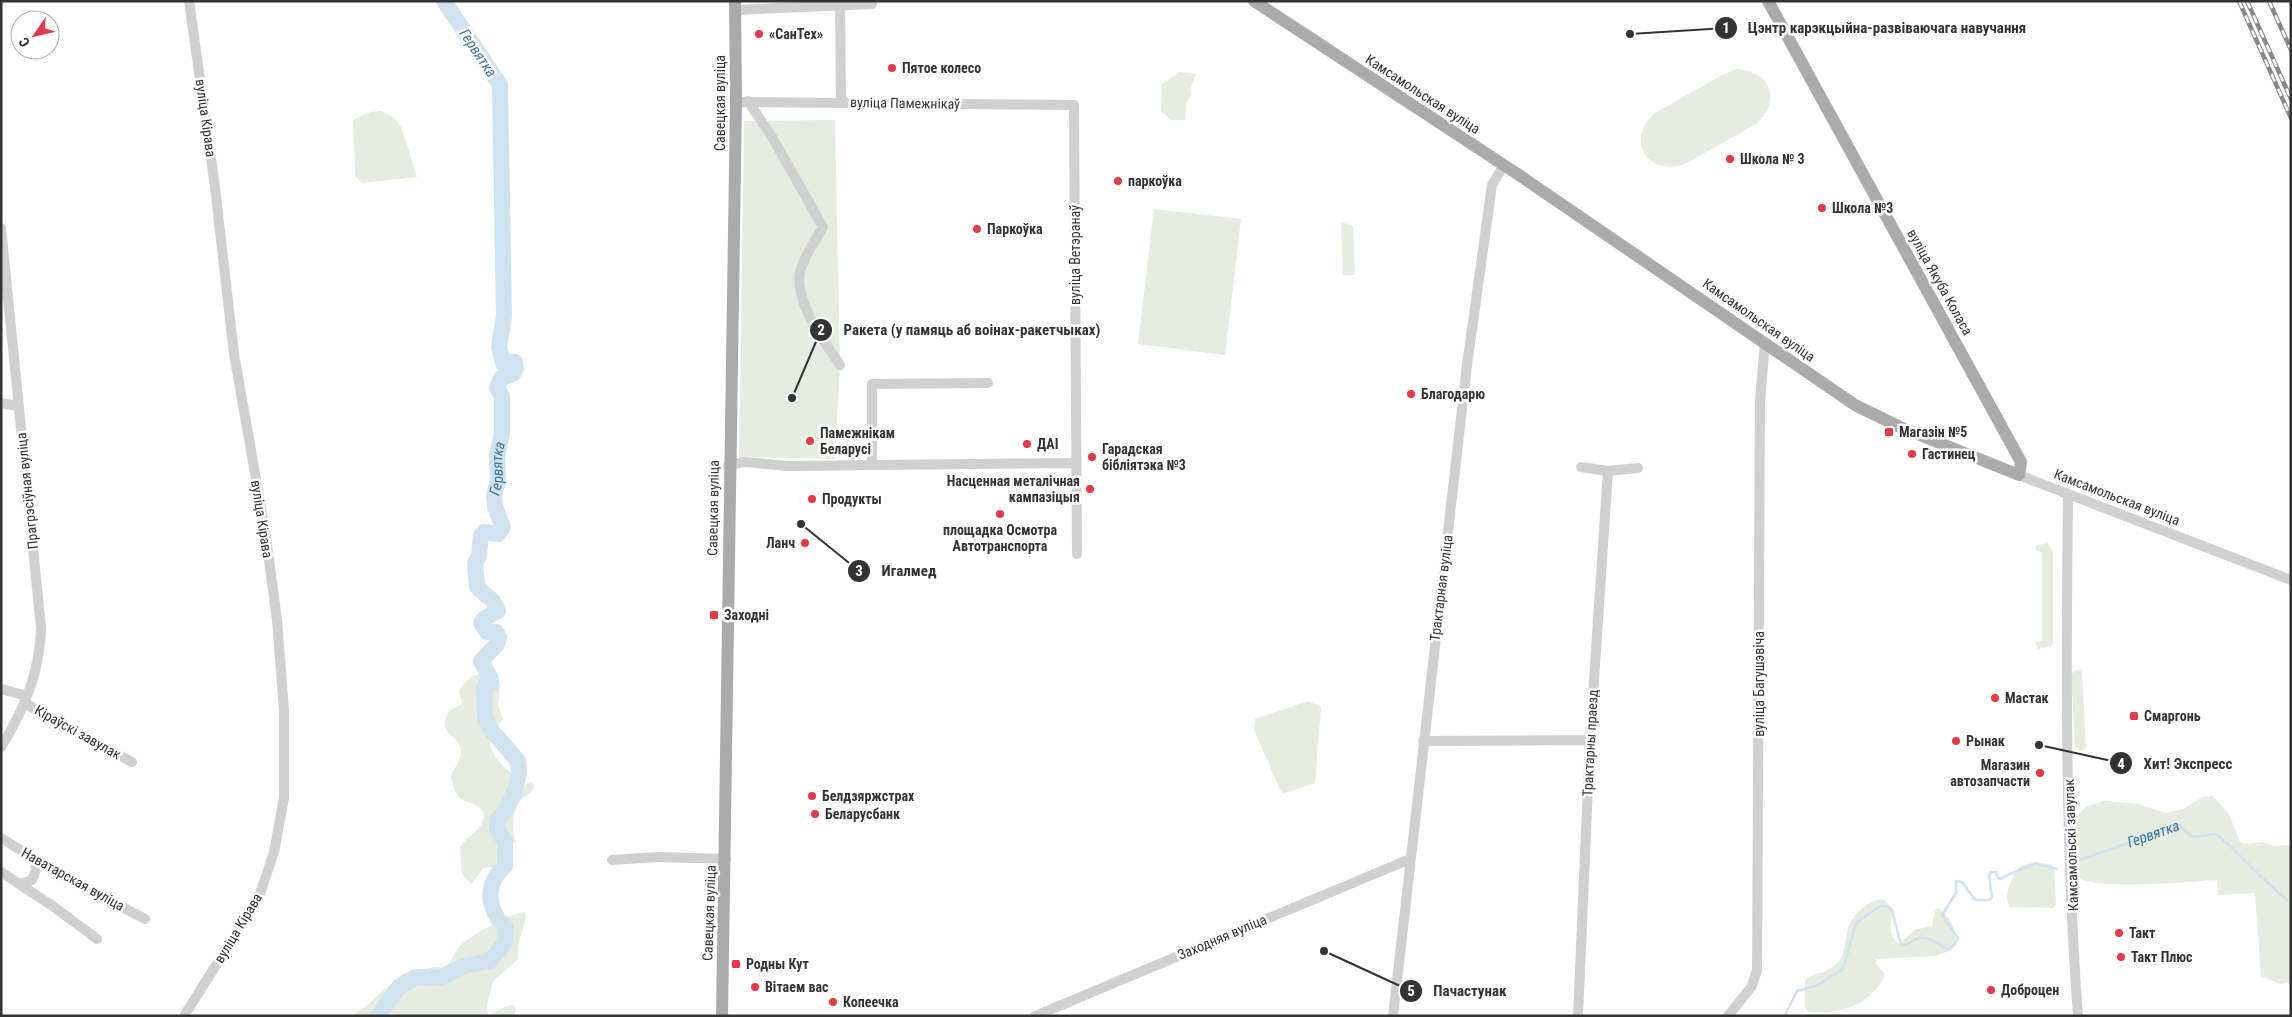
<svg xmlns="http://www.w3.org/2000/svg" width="2292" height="1017" font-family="'Roboto Condensed',sans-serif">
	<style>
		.green { fill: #e6ecdf }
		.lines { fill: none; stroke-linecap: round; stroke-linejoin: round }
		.stream { stroke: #cfe2ee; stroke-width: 2.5 }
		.river { stroke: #cfe2ee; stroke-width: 16 }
		.minor { stroke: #d0d0d0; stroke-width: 10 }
		.major { stroke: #ababab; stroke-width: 12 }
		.rail-casing { stroke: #888; stroke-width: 4.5 }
		.rail { stroke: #fff; stroke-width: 2.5; stroke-dasharray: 8; stroke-linecap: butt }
		.poi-dot { fill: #e63946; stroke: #fff; stroke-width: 2 }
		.labels { text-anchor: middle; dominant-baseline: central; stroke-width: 5; stroke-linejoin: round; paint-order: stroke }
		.poi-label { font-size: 14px; font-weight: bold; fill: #333; stroke: #fff; text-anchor: start }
		.street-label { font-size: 14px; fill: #333; stroke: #fff }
		.water-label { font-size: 15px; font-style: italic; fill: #3f7597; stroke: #fff }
		.leader { fill: none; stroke: #333; stroke-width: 2 }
		.callout-dot { fill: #333; stroke: #fff; stroke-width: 2 }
		.mark-label { font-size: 15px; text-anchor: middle; font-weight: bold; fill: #fff }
		.callout-label { font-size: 15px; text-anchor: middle; font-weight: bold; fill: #333; stroke: #fff; stroke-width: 5; stroke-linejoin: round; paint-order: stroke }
	</style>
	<rect width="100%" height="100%" fill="#fff"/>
	<!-- green -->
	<path class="green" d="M 1737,69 C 1771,71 1782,101 1756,124 L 1685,164 C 1647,177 1625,139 1655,113 L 1726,73 Z
		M 1179,72 L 1196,74 L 1190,89 L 1191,95 L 1186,104 L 1185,120 L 1171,120 L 1161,111 L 1162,84 Z
		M 381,111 L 395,118 L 402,129 L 417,177 L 362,183 L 355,176 L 353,120 L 371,112 Z
		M 835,120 L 840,365 L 835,459 L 739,457 L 744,121 Z
		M 1154,209 L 1241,219 L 1225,355 L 1138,344 Z
		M 1341,222 L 1353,226 L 1355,275 L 1343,275 Z
		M 2047,543 L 2053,551 L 2053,643 L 2051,646 L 2038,649 L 2035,642 L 2042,641 L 2042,553 L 2035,549 L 2036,546 Z
		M 2078,669 L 2082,672 L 2086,746 L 2085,749 L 2080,751 L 2075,746 L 2071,674 Z
		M 482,673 L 495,678 L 500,686 L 498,705 L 503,718 C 500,726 493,731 491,739 C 486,753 506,767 513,776 L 508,793 L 513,794 L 528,783 L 532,782 L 534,787 C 532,793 528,794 523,798 C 511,808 512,828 515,842 C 506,848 508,858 502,866 L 483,868 L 471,884 L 462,874 L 460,847 C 466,837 480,831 483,820 C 488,805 469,804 461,799 C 455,795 451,780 451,774 C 455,768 461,760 461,752 C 461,732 435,738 449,710 L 461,705 L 462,701 L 459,692 C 462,683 472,675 482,673 Z
		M 1308,701 L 1321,707 L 1315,783 L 1282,794 L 1254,730 L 1255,719 Z
		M 2213,796 L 2229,814 L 2240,842 L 2244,844 L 2263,842 L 2274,846 L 2291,845 L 2291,983 L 2280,984 L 2261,976 L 2255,893 L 2218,895 L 2217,880 C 2195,881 2086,892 2076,875 L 2073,825 L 2077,816 L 2087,806 L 2105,801 L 2139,804 L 2166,813 L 2183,809 L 2203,797 Z
		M 2034,863 L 2050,864 L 2054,869 L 2056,904 L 2054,908 L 2010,907 C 2002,898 2012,876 2019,868 C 2022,864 2029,864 2034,863 Z
		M 1881,899 L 1886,901 L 1892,908 C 1893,921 1885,935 1900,944 L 1914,930 L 1932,926 L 1935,911 L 1938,908 C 1951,915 1960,937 1952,950 L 1935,956 L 1877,959 L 1875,963 L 1885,974 C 1874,1003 1838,1017 1807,1011 L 1805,1007 L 1805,981 C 1814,971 1826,975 1838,962 C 1844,955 1845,946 1846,937 C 1849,918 1863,903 1881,899 Z
		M 525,912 L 526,917 L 518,946 L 518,959 L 493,981 L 486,1010 L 488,1014 C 497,1014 503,1005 513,1005 L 516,1009 L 514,1016 L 351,1016 L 365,1007 L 402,974 L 435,967 L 444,968 C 452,962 454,953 460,946 C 469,936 511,913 525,912 Z"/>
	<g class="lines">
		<!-- stream -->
		<g class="stream">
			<path id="s1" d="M 2077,861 L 2179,825 L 2192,837 L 2216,834 C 2242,855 2263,882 2291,903"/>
			<path d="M 1785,1015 L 1797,991 L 1818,985 L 1843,969 L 1856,923 L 1880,906 L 1886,906 L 1892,910 L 1901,945 C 1909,946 1912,940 1919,938 C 1928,935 1939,946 1948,949 L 1955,944 L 1958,938 L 1942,915 L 1956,893 L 1956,881 L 1962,882 L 1975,900 L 1989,900 L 1992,897 L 1989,876 L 1991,872 L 1996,872 L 1998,878 L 2001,879 C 2012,871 2024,870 2035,863 L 2056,869"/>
		</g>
		<!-- river -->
		<path class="river" id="s2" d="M 378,1016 L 399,987 L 416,977 L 440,978 L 464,966 L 490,961 L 504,944 L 506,928 C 504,924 501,923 498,919 C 486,900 488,881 505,866 L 505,842 L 497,829 L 497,820 L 506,810 L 515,791 L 519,773 L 518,761 L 492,731 L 485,718 L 484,689 L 485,685 L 491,684 L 491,679 L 481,661 L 497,644 L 499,637 L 496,632 L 487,632 L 481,623 L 485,618 L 498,611 L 493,601 L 477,587 L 475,563 L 479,556 L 481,536 L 484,532 L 498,534 L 503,527 L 495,507 L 494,496 L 498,481 L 497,456 L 502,434 L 502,396 L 497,388 L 501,378 L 513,374 L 516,368 L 515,362 L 511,362 L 509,366 L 503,363 L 499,347 L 504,316 L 500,85 L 444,1"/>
		<!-- minor -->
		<path class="minor" d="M 840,6 L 841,103
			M 735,10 L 872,4
			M 748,101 L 772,137 L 823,227 C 815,241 804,256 800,272 C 794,302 824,341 840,365
			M 736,102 L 1074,105 L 1077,554
			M 1,228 L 41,628 C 40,672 24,710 1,747
			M 1,403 L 17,406
			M 728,465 L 744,462 L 788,466 L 1075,463
			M 872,465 L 872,384 L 988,383
			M 1581,467 L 1608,471 L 1638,468
			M 2019,475 L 2291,580
			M 2068,495 C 2066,668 2065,843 2078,1016
			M 1,689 L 27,696
			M 25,702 L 42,715 L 132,762
			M 1423,741 L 1590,740
			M 1,838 L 56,872 L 145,919
			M 612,860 L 658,857 L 726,859
			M 1,872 L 54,907 L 97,939
			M 20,884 L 32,880 L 36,870 L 35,860
			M 184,1016 L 259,897 L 274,852 L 284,798 L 284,711 L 277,620 L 265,530 L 234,354 L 215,187 L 189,1
			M 1035,1016 L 1410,859
			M 1393,1016 L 1467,365 L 1492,185 L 1504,165
			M 1578,1016 L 1590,740 L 1608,471
			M 1728,1016 L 1752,986 L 1757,970 L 1760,401 L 1765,342"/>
		<!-- major -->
		<path class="major" d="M 1254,1 L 1519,175 L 1855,405 L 1900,427 L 2019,475 L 2021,462 L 1768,1
			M 722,1016 L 736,102 L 735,1"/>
		<defs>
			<path id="rail" d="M 2239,1 L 2291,118
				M 2247,1 L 2291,99
				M 2269,1 L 2291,50"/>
		</defs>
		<!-- rail casing -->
		<use href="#rail" class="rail-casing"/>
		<!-- rail -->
		<use href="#rail" class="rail"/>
	</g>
	<!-- markers -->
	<g class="poi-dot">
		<circle cx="759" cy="34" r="5"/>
		<circle cx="892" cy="68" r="5"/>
		<circle cx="1730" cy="159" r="5"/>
		<circle cx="1118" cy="181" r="5"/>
		<circle cx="1822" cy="208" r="5"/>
		<circle cx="977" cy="229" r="5"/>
		<circle cx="1411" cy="394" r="5"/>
		<rect x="1884" y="427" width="10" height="10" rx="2.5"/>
		<circle cx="810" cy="441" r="5"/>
		<circle cx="1027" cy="444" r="5"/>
		<circle cx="1912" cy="454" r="5"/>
		<circle cx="1092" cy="457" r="5"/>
		<circle cx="1090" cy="489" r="5"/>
		<circle cx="812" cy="499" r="5"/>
		<circle cx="1000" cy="514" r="5"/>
		<circle cx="805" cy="543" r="5"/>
		<rect x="709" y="610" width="10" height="10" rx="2.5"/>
		<circle cx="1995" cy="698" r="5"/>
		<rect x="2129" y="711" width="10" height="10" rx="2.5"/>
		<circle cx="1956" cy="741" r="5"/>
		<circle cx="2040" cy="773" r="5"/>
		<circle cx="812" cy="796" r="5"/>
		<circle cx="815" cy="814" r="5"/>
		<circle cx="2119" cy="933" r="5"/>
		<circle cx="2121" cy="957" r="5"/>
		<rect x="731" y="959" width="10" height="10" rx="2.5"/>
		<circle cx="755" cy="987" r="5"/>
		<circle cx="1991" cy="990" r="5"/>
		<circle cx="833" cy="1002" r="5"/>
	</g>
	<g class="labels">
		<!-- poi labels -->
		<g class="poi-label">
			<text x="769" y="34">«СанТех»</text>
			<text x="902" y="68">Пятое колесо</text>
			<text x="1740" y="159">Школа № 3</text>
			<text x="1128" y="181">паркоўка</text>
			<text x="1832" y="208">Школа №3</text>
			<text x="987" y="229">Паркоўка</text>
			<text x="1421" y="394">Благодарю</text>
			<text x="1899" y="432">Магазін №5</text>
			<text x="820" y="433">Памежнікам<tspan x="820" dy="16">Беларусі</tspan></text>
			<text x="1037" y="444">ДАІ</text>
			<text x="1102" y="449">Гарадская<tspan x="1102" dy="16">бібліятэка №3</tspan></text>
			<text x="1922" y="454">Гастинец</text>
			<text x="1080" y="481" text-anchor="end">Насценная металічная<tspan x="1080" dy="16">кампазіцыя</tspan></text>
			<text x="822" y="499">Продукты</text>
			<text x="1000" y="530" text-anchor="middle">площадка Осмотра<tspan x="1000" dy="16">Автотранспорта</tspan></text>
			<text x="795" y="543" text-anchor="end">Ланч</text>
			<text x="724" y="615">Заходні</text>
			<text x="2005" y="698">Мастак</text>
			<text x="2144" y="716">Смаргонь</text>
			<text x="1966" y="741">Рынак</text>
			<text x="2030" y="765" text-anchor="end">Магазин<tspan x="2030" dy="16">автозапчасти</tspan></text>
			<text x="822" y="796">Белдзяржстрах</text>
			<text x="825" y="814">Беларусбанк</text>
			<text x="2129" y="933">Такт</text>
			<text x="2131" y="957">Такт Плюс</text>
			<text x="746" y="964">Родны Кут</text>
			<text x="765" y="987">Вітаем вас</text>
			<text x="2001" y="990">Доброцен</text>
			<text x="843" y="1002">Копеечка</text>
		</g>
		<!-- street labels -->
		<g class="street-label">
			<text transform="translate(1423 94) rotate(33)">Камсамольская вуліца</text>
			<text transform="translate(720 103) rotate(-90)">Савецкая вуліца</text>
			<text transform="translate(905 103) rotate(1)">вуліца Памежнікаў</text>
			<text transform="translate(206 118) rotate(82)">вуліца Кірава</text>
			<text transform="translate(1075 255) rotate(-90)">вуліца Ветэранаў</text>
			<text transform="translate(1940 282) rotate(61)">вуліца Якуба Коласа</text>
			<text transform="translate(1759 320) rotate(35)">Камсамольская вуліца</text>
			<text transform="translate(27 491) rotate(-96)">Прагрэсіўная вуліца</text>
			<text transform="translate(2117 497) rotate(21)">Камсамольская вуліца</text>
			<text transform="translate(713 508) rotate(-89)">Савецкая вуліца</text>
			<text transform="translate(262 519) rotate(81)">вуліца Кірава</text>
			<text transform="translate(1441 588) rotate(-83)">Трактарная вуліца</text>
			<text transform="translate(1759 684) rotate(-90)">вуліца Багушэвіча</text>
			<text transform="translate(78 732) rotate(29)">Кіраўскі завулак</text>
			<text transform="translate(1590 743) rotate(-87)">Трактарны праезд</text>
			<text transform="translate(2071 845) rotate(-92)">Камсамольскі завулак</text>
			<text transform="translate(73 879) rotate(29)">Наватарская вуліца</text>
			<text transform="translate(709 913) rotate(-88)">Савецкая вуліца</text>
			<text transform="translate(238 928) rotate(-59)">вуліца Кірава</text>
			<text transform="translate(1222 937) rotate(-23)">Заходняя вуліца</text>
		</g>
		<!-- water labels -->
		<g class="water-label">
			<text transform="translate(478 53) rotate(56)">Гервятка</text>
			<text stroke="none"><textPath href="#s2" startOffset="725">Гервятка</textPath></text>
			<text stroke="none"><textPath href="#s1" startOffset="81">Гервятка</textPath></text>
		</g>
	</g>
	<!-- callouts -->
	<path class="leader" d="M1630 34L1726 28M792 398L821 330M801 524L859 571M2039 745L2121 763M1324 951L1411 991"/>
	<g class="callout-dot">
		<circle cx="1630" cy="34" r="5"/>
		<circle cx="792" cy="398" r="5"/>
		<circle cx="801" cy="524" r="5"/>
		<circle cx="2039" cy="745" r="5"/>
		<circle cx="1324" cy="951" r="5"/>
		<circle cx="1726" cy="28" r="12"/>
		<circle cx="821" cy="330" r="12"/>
		<circle cx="859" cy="571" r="12"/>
		<circle cx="2121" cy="763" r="12"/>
		<circle cx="1411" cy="991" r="12"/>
	</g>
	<g class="mark-label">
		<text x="1726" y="33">1</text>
		<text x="821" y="335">2</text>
		<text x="859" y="576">3</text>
		<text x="2121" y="769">4</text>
		<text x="1411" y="996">5</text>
	</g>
	<g class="callout-label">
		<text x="1887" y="33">Цэнтр карэкцыйна-развіваючага навучання</text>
		<text x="972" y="335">Ракета (у памяць аб воінах-ракетчыках)</text>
		<text x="909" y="576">Игалмед</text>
		<text x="2188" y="769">Хит! Экспресс</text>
		<text x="1470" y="996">Пачастунак</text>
	</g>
	<!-- border -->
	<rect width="2292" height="1017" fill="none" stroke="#333333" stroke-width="5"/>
	<!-- north arrow -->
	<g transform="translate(35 35) rotate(236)"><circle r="24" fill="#ffffff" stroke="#adadad"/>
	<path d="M0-4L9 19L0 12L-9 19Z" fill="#e63946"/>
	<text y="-8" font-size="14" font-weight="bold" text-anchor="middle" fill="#333333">С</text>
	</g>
</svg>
